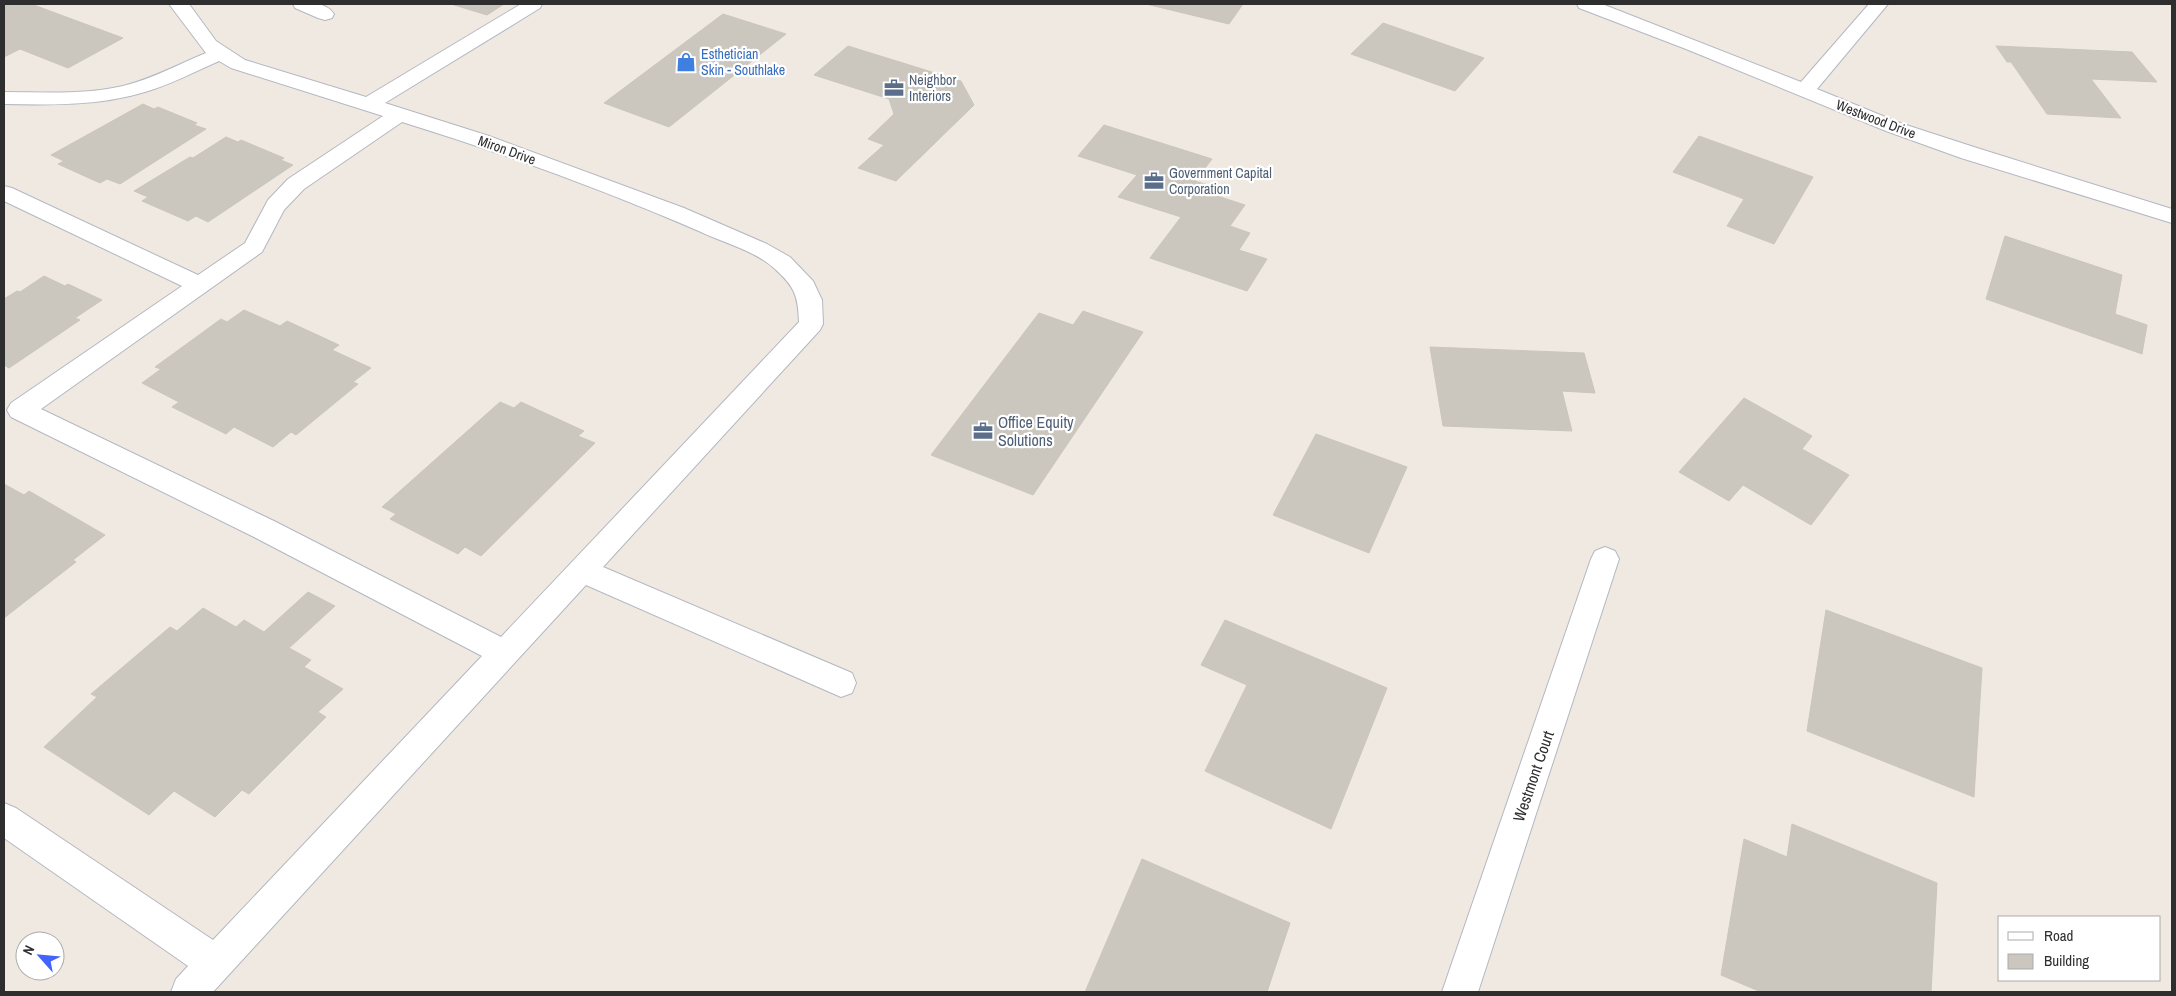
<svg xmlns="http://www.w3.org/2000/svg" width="2176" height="996" font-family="'Archivo Narrow',sans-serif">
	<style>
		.building { fill: #cbc7bf; stroke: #cbc5ba }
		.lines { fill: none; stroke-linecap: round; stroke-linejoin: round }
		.minor-casing { stroke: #b4b7c1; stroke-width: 2 }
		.minor { fill: #fff; fill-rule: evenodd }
		.labels { text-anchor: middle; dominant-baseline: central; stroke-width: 4.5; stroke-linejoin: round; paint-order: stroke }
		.far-shop-label { font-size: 14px; fill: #366cbe; stroke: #fff; text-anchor: start }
		.far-service-label { font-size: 14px; fill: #4e5e75; stroke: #fff; text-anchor: start }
		.far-street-label { font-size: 14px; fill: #2e2e2e; stroke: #fff }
		.service-label { font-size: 16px; fill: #4e5e75; stroke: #fff; text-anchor: start }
		.street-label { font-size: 16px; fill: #2e2e2e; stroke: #fff }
	</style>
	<rect width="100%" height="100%" fill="#efe9e1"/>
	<!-- building -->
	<path class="building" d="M 9,4 L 31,4 L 123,38 L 68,68 L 20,49 L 4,57 L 4,6 Z
		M 451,4 L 504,4 L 487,15 Z
		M 1146,4 L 1243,4 L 1229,24 Z
		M 723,14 L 786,34 L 669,127 L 604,103 Z
		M 1383,23 L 1484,58 L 1455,91 L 1351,54 Z
		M 848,46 L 961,81 L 974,105 L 896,181 L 858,168 L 884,145 L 868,139 L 894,114 L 889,99 L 814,75 Z
		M 1996,46 L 2132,52 L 2157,82 L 2091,79 L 2121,118 L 2047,114 L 2011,62 L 2007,62 Z
		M 143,104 L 154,109 L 158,107 L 197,123 L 194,125 L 206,129 L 120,184 L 107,179 L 100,183 L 58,164 L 64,161 L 51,155 Z
		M 1104,125 L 1212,159 L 1195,181 L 1211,186 L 1205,192 L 1245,205 L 1230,226 L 1250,233 L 1239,250 L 1267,259 L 1247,291 L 1150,258 L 1181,217 L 1118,197 L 1137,175 L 1078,156 Z
		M 1699,136 L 1813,177 L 1774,244 L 1727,226 L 1744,199 L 1673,172 Z
		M 226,137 L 238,142 L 241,140 L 284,158 L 281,160 L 293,165 L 208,222 L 196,216 L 188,221 L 142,201 L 148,197 L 134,191 L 190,157 L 193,158 Z
		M 2005,236 L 2122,275 L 2115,314 L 2147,325 L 2142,354 L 1986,299 Z
		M 44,276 L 65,286 L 68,284 L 102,300 L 75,318 L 80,320 L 9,368 L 4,365 L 4,299 L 17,291 L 20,292 Z
		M 244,310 L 280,326 L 287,321 L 339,345 L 332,350 L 371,368 L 353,382 L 358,384 L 296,435 L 291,432 L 273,447 L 234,427 L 226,434 L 172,407 L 179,402 L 142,383 L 161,369 L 155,367 L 221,319 L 227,322 Z
		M 1083,311 L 1143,332 L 1033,495 L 931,455 L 1039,313 L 1073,325 Z
		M 1430,347 L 1584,353 L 1595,393 L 1562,391 L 1572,431 L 1443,426 Z
		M 1744,398 L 1812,436 L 1802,449 L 1849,475 L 1811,525 L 1743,485 L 1729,501 L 1679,472 Z
		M 500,402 L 514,408 L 521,402 L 584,431 L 578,436 L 595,443 L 481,556 L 465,547 L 458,554 L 390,519 L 396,514 L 382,507 Z
		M 1316,434 L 1407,467 L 1369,553 L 1273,515 Z
		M 4,484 L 24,495 L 29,491 L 105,535 L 73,560 L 76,562 L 4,618 Z
		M 308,592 L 335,606 L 289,648 L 311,660 L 304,667 L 343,689 L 318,712 L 326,717 L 249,794 L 242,790 L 215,817 L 174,791 L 149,815 L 44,747 L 97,697 L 91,694 L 170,627 L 177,631 L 203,608 L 236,627 L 244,620 L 264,632 Z
		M 1826,610 L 1982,668 L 1974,797 L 1807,731 Z
		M 1225,620 L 1387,688 L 1331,829 L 1205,771 L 1247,685 L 1201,665 Z
		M 1792,824 L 1937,883 L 1931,992 L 1761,992 L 1721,975 L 1744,839 L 1787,857 Z
		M 1142,859 L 1290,923 L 1267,992 L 1085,992 Z"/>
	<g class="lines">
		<defs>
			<path id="minor" d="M 169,4 L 189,4 L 216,41 L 245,60 L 366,97 L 521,4 L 542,4 L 540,8 L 519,21 L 385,103 L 489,136 L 684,208 L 767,244 L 790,257 L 813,281 L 822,300 L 823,324 L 820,330 L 603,567 L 852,673 L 856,683 L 852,693 L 841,697 L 586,585 L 213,992 L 171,992 L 176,979 L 188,966 L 4,838 L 4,803 L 16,808 L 213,940 L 482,656 L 254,537 L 11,417 L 7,410 L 11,403 L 182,286 L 4,201 L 4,186 L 12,188 L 198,275 L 245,243 L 268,200 L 288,179 L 383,116 L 231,68 L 219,61 C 194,72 170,85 145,92 C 99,106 51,105 4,104 L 4,92 C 44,92 84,95 123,86 C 152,79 179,64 206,53 ZM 402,122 C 503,153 604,190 701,232 C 724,243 756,251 775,269 C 795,287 798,296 799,322 L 501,637 L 274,521 L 41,409 L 262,252 L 284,210 L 304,189 Z
				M 293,4 C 306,3 326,1 334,14 L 332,18 L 325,20 L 318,18 L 295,8 Z
				M 1577,4 L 1602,4 L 1801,82 L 1869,4 L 1888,4 L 1817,89 L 1900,123 L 1977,148 L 2172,209 L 2172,223 L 1961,158 L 1886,131 L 1686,49 L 1579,8 Z
				M 1605,547 L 1615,551 L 1619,559 L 1478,992 L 1442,992 L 1591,559 L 1595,551 Z"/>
		</defs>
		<!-- minor casing -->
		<use href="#minor" class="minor-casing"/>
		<!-- minor -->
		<use href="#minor" class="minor"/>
	</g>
	<!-- icons -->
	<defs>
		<symbol id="shop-bare" viewBox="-9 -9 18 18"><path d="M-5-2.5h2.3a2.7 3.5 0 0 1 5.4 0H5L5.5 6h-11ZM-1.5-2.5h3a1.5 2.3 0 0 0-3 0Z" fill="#3f7fe0" stroke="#fff" stroke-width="2.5" paint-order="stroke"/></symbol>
		<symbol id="office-bare" viewBox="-9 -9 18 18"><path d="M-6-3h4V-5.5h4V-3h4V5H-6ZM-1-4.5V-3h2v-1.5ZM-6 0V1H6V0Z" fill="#5c6f8a" stroke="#fff" stroke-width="2.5" paint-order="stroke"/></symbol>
	</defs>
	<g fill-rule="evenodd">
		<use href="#shop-bare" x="672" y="48" width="28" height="28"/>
		<use href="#office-bare" x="880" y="74" width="28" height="28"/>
		<use href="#office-bare" x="1140" y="167" width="28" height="28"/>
		<use href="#office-bare" x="969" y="417" width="28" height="28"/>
	</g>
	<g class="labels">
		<!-- far-shop labels -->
		<g class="far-shop-label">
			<text x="701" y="54">Esthetician<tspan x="701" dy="16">Skin - Southlake</tspan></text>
		</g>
		<!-- far-service labels -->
		<g class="far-service-label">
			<text x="909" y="80">Neighbor<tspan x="909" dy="16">Interiors</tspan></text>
			<text x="1169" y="173">Government Capital<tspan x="1169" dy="16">Corporation</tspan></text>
		</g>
		<!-- far-street labels -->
		<g class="far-street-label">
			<text transform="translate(1876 119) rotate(21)">Westwood Drive</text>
			<text transform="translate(507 150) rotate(20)">Miron Drive</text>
		</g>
		<!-- service labels -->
		<g class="service-label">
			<text x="998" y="422">Office Equity<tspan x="998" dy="18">Solutions</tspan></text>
		</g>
		<!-- street labels -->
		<g class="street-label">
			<text transform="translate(1533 776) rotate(-71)">Westmont Court</text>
		</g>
	</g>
	<!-- border -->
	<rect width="2176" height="996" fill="none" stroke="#2e2e2e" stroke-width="10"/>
	<!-- legend -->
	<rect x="1998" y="916" width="162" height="65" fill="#ffffff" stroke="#ababab"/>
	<rect x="2008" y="932" width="25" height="8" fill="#ffffff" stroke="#ababab"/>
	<text x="2044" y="941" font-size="15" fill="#2e2e2e">Road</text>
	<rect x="2008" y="954" width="25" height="15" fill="#cbc7bf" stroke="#ababab"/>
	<text x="2044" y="966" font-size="15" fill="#2e2e2e">Building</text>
	<!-- north arrow -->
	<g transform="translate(40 956) rotate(297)"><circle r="24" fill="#ffffff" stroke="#ababab"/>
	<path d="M0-4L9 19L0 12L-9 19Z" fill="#4264fb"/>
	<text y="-8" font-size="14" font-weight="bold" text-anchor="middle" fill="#2e2e2e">N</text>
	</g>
</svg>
